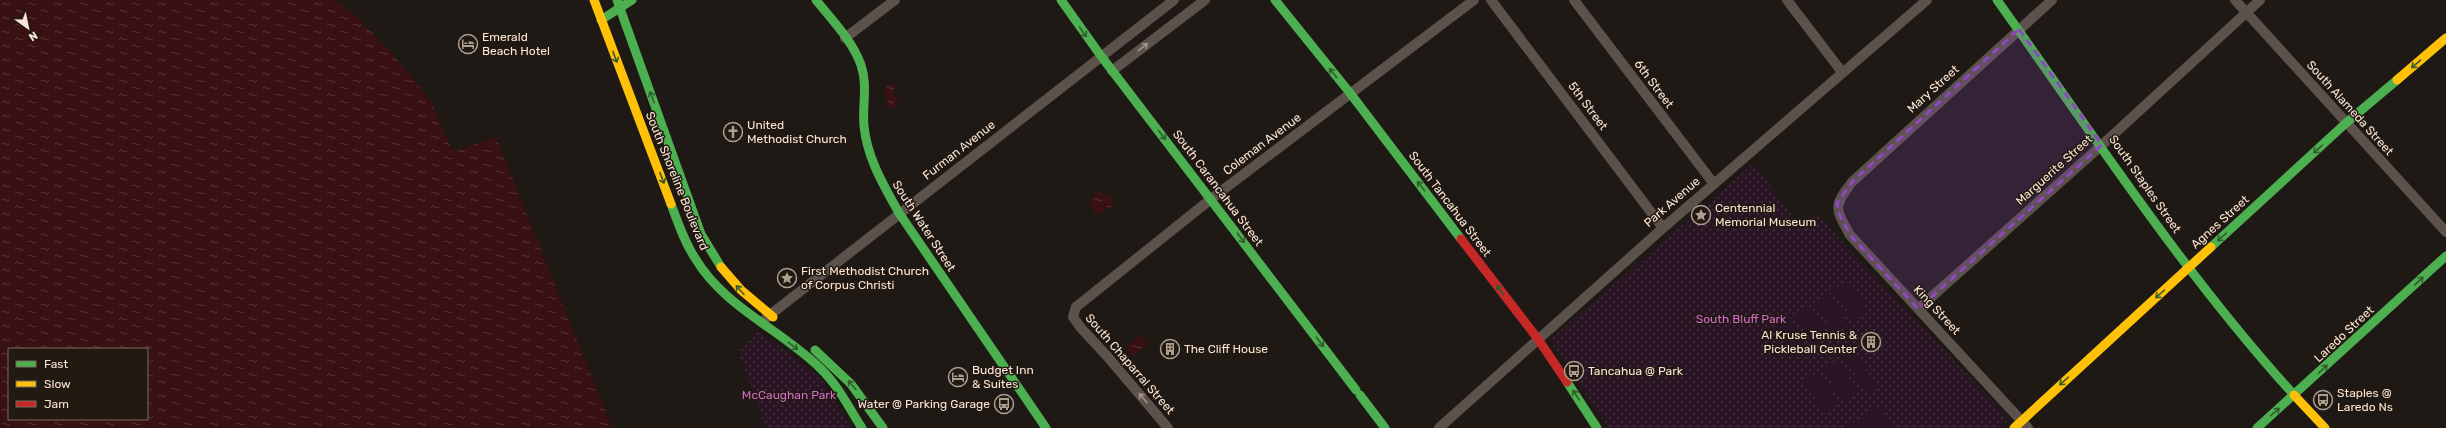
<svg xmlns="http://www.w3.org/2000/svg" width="2446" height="428" font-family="Rubik,sans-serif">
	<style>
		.park { fill: url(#park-dots) }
		.garden { fill: #291523 }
		.water { fill: url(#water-ripples); fill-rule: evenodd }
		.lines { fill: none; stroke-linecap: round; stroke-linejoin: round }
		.street { stroke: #5d514b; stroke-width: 10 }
		.fast { stroke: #4caf50; stroke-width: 9 }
		.slow { stroke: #ffc107; stroke-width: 9 }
		.jam { stroke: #c62828; stroke-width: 9 }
		.oneway { stroke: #355c2d }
		.oneway2 { stroke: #a4948a }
		.marked { fill: #8e48c2; fill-opacity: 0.2; stroke: #8e48c2; stroke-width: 3; stroke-dasharray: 8 5; stroke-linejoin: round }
		.labels { text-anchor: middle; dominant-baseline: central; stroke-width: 3; stroke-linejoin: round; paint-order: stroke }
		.poi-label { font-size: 12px; fill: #fae5d6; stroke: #221911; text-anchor: start }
		.street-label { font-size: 12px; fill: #fae5d6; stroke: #221911 }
		.park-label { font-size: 12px; fill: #d26bcc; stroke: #221911 }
	</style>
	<defs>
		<pattern id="park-dots" width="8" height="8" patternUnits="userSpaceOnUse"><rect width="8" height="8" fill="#291523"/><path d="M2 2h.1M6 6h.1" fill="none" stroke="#493742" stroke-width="1.8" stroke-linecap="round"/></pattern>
		<pattern id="water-ripples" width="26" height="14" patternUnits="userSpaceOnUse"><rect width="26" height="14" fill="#391112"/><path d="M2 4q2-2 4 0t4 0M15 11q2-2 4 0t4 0" fill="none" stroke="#573434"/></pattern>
	</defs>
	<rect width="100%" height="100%" fill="#1e1915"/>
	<!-- park -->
	<path class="park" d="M 1754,163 L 1799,226 L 1816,214 L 2009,419 L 1999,428 L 1609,428 L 1550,340 Z
		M 759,331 L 821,379 L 851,428 L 766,428 L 739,352 Z"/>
	<!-- garden -->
	<path class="garden" d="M 1848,280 L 1869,312 L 1854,321 L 1833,290 Z
		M 1829,292 L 1849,324 L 1834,334 L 1814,302 Z
		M 1809,305 L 1829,337 L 1814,346 L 1794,314 Z
		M 1789,317 L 1809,349 L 1794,358 L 1774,327 Z
		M 1849,345 L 1874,381 L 1873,383 L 1876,388 L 1867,393 L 1843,357 L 1841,350 Z
		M 1838,360 L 1858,392 L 1843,401 L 1823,369 Z
		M 1819,372 L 1839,403 L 1824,413 L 1804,381 Z
		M 1880,406 L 1894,428 L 1844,428 Z"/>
	<!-- water -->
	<path class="water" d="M 0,0 L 335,0 L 356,16 L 388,49 L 431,101 L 453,152 L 496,137 L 612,428 L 0,428 ZM 9,349 L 147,349 L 147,419 L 9,419 Z
		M 893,83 L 895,87 L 893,94 L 899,103 L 895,107 L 888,108 L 886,104 L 888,101 L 884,95 L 888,84 Z
		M 1099,192 L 1110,196 L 1114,203 L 1113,207 L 1107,208 L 1103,213 L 1095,213 L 1089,204 L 1091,198 Z
		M 1140,335 L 1148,344 L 1133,356 L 1126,347 Z"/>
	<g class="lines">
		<!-- street -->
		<path class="street" d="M 1491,0 L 1663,228
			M 1574,0 L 1714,184
			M 1787,0 L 1842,72
			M 2235,0 L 2446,232
			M 845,38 L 895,0
			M 1112,71 L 1205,0
			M 1918,309 L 2102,145 L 2260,0
			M 766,318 L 1174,0
			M 1168,428 L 1107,356 L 1081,328 L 1073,317 L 1076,307 L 1211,199 L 1474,0
			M 1439,428 L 1663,228 L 1927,0
			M 2028,428 L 1850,235 C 1835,208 1833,207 1852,182 L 2052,0"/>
		<!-- fast -->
		<path class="fast" d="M 617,0 L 701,234 L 721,267
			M 816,0 C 832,20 852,40 861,65 C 868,85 862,106 864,126 C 867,158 884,186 899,213 L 1046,428
			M 1061,0 L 1101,56 L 1356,390
			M 1275,0 L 1350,93 L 1461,239
			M 1997,0 C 2092,133 2184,274 2294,395
			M 601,20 L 632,0
			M 671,204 C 678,223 684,241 695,258 C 724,307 780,329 820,368 C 838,385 849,408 862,428
			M 2211,247 L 2346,123 L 2397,80
			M 815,350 L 851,384 L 883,428
			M 1567,382 L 1597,428
			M 1360,395 L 1385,428
			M 2257,428 L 2446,256"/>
		<!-- slow -->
		<path class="slow" d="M 594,0 L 671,204
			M 2397,80 L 2446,38
			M 721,267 L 741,290 L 773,317
			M 2294,395 L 2325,428
			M 2014,428 L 2211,247"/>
		<!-- jam -->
		<path class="jam" d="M 1461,239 L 1538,339 L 1567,382"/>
	</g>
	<!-- one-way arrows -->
	<defs><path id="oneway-shaft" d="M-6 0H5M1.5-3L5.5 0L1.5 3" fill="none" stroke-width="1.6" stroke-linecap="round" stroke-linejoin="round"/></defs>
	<g class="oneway">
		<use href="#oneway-shaft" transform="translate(1083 32) rotate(55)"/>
		<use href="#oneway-shaft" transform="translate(615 57) rotate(69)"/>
		<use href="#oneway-shaft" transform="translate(2416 64) rotate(139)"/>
		<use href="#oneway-shaft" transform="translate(1333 73) rotate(-129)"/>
		<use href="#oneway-shaft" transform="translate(652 97) rotate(-110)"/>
		<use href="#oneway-shaft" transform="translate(1162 135) rotate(52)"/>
		<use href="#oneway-shaft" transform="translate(2318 149) rotate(138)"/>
		<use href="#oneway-shaft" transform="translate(662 178) rotate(69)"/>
		<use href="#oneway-shaft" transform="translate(1421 186) rotate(-127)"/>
		<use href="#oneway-shaft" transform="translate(2222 237) rotate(138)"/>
		<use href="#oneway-shaft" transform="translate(1241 238) rotate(53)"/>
		<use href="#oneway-shaft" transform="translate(2419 281) rotate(-43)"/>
		<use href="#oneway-shaft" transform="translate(740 290) rotate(-131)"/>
		<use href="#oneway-shaft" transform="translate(1500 290) rotate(-127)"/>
		<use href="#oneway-shaft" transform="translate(2160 294) rotate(138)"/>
		<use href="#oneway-shaft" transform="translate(1320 342) rotate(53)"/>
		<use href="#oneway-shaft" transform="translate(793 346) rotate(37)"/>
		<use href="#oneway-shaft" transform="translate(2323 369) rotate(-43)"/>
		<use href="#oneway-shaft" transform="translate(2064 381) rotate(138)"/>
		<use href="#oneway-shaft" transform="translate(852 385) rotate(-130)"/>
		<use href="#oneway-shaft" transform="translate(1576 395) rotate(-123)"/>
		<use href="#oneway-shaft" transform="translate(2275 412) rotate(-41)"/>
	</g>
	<g class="oneway2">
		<use href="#oneway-shaft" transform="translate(1143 47) rotate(-37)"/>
		<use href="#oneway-shaft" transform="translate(1143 398) rotate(-130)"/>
	</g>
	<!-- marked area -->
	<path class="marked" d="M 2019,29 L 2102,145 L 1918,309 L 1850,235 L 1838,212 L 1837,203 L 1852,182 Z"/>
	<!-- icons -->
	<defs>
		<symbol id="hotel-ring" viewBox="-11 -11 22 22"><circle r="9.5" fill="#221911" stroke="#ad9e92" stroke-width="1.5"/><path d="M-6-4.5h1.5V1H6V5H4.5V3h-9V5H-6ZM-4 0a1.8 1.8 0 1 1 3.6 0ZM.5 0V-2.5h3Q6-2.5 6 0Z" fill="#ad9e92"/></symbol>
		<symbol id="church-ring" viewBox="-11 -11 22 22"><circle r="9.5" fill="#221911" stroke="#ad9e92" stroke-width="1.5"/><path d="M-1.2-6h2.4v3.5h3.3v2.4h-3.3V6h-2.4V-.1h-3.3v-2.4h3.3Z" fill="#ad9e92"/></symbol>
		<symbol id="sight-ring" viewBox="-11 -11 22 22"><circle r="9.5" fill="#221911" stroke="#ad9e92" stroke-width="1.5"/><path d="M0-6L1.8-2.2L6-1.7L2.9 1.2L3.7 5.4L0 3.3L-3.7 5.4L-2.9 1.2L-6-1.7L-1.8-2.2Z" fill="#ad9e92"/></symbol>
		<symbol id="building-ring" viewBox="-11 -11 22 22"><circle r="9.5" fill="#221911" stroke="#ad9e92" stroke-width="1.5"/><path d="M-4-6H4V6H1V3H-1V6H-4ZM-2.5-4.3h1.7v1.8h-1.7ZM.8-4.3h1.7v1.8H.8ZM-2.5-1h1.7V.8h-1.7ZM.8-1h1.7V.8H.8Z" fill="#ad9e92"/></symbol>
		<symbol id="bus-ring" viewBox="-11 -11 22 22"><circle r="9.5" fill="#221911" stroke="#ad9e92" stroke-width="1.5"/><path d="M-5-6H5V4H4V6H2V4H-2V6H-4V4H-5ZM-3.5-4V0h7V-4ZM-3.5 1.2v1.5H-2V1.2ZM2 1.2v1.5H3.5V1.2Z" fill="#ad9e92"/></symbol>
	</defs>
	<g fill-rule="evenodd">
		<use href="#hotel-ring" x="457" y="33" width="22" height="22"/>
		<use href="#church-ring" x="722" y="121" width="22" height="22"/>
		<use href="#sight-ring" x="1690" y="204" width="22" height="22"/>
		<use href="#sight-ring" x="776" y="267" width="22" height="22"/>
		<use href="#building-ring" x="1860" y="331" width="22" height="22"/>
		<use href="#building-ring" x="1159" y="338" width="22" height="22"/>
		<use href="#bus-ring" x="1563" y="360" width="22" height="22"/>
		<use href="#hotel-ring" x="947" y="366" width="22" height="22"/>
		<use href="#bus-ring" x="2312" y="389" width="22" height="22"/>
		<use href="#bus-ring" x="993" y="393" width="22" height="22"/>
	</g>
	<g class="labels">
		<!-- poi labels -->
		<g class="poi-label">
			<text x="482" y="37">Emerald<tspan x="482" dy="14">Beach Hotel</tspan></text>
			<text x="747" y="125">United<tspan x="747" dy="14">Methodist Church</tspan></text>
			<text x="1715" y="208">Centennial<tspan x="1715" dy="14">Memorial Museum</tspan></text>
			<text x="801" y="271">First Methodist Church<tspan x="801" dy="14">of Corpus Christi</tspan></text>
			<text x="1857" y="335" text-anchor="end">Al Kruse Tennis &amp;<tspan x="1857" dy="14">Pickleball Center</tspan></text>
			<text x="1184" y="349">The Cliff House</text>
			<text x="972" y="370">Budget Inn<tspan x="972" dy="14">&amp; Suites</tspan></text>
			<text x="1588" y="371">Tancahua @ Park</text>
			<text x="2337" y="393">Staples @<tspan x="2337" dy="14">Laredo Ns</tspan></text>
			<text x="990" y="404" text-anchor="end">Water @ Parking Garage</text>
		</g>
		<!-- street labels -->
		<g class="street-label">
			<text transform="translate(1654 84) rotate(53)">6th Street</text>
			<text transform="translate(1933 89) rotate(-42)">Mary Street</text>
			<text transform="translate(1588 106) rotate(53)">5th Street</text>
			<text transform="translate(2350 108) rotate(48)">South Alameda Street</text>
			<text transform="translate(1262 144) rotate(-37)">Coleman Avenue</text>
			<text transform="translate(959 150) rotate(-38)">Furman Avenue</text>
			<text transform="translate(2054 170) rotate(-42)">Marguerite Street</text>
			<text transform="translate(677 181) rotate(68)">South Shoreline Boulevard</text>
			<text transform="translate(2145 184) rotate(55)">South Staples Street</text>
			<text transform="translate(1218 188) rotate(53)">South Carancahua Street</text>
			<text transform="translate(1672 202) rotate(-41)">Park Avenue</text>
			<text transform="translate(1450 204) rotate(53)">South Tancahua Street</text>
			<text transform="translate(2220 222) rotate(-42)">Agnes Street</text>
			<text transform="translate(924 226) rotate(57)">South Water Street</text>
			<text transform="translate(1937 310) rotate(47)">King Street</text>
			<text transform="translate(2344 334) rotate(-43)">Laredo Street</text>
			<text transform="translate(1130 364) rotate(49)">South Chaparral Street</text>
		</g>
		<!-- park labels -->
		<g class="park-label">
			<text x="1741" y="319">South Bluff Park</text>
			<text x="789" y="395">McCaughan Park</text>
		</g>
	</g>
	<!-- legend -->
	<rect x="8" y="348" width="140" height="72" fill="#221911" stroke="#786b60"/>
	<rect x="16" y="361" width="20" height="6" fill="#4caf50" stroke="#786b60"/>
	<text x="44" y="368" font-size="12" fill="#fae5d6">Fast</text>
	<rect x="16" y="381" width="20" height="6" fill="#ffc107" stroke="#786b60"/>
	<text x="44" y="388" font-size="12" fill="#fae5d6">Slow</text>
	<rect x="16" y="401" width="20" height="6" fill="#c62828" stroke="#786b60"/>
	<text x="44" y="408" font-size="12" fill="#fae5d6">Jam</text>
	<!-- north arrow -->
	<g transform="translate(28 28) rotate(147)" stroke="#221911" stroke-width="3" paint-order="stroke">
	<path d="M0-3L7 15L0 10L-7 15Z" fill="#fae5d6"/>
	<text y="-6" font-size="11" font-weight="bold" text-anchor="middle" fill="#fae5d6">N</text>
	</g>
</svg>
